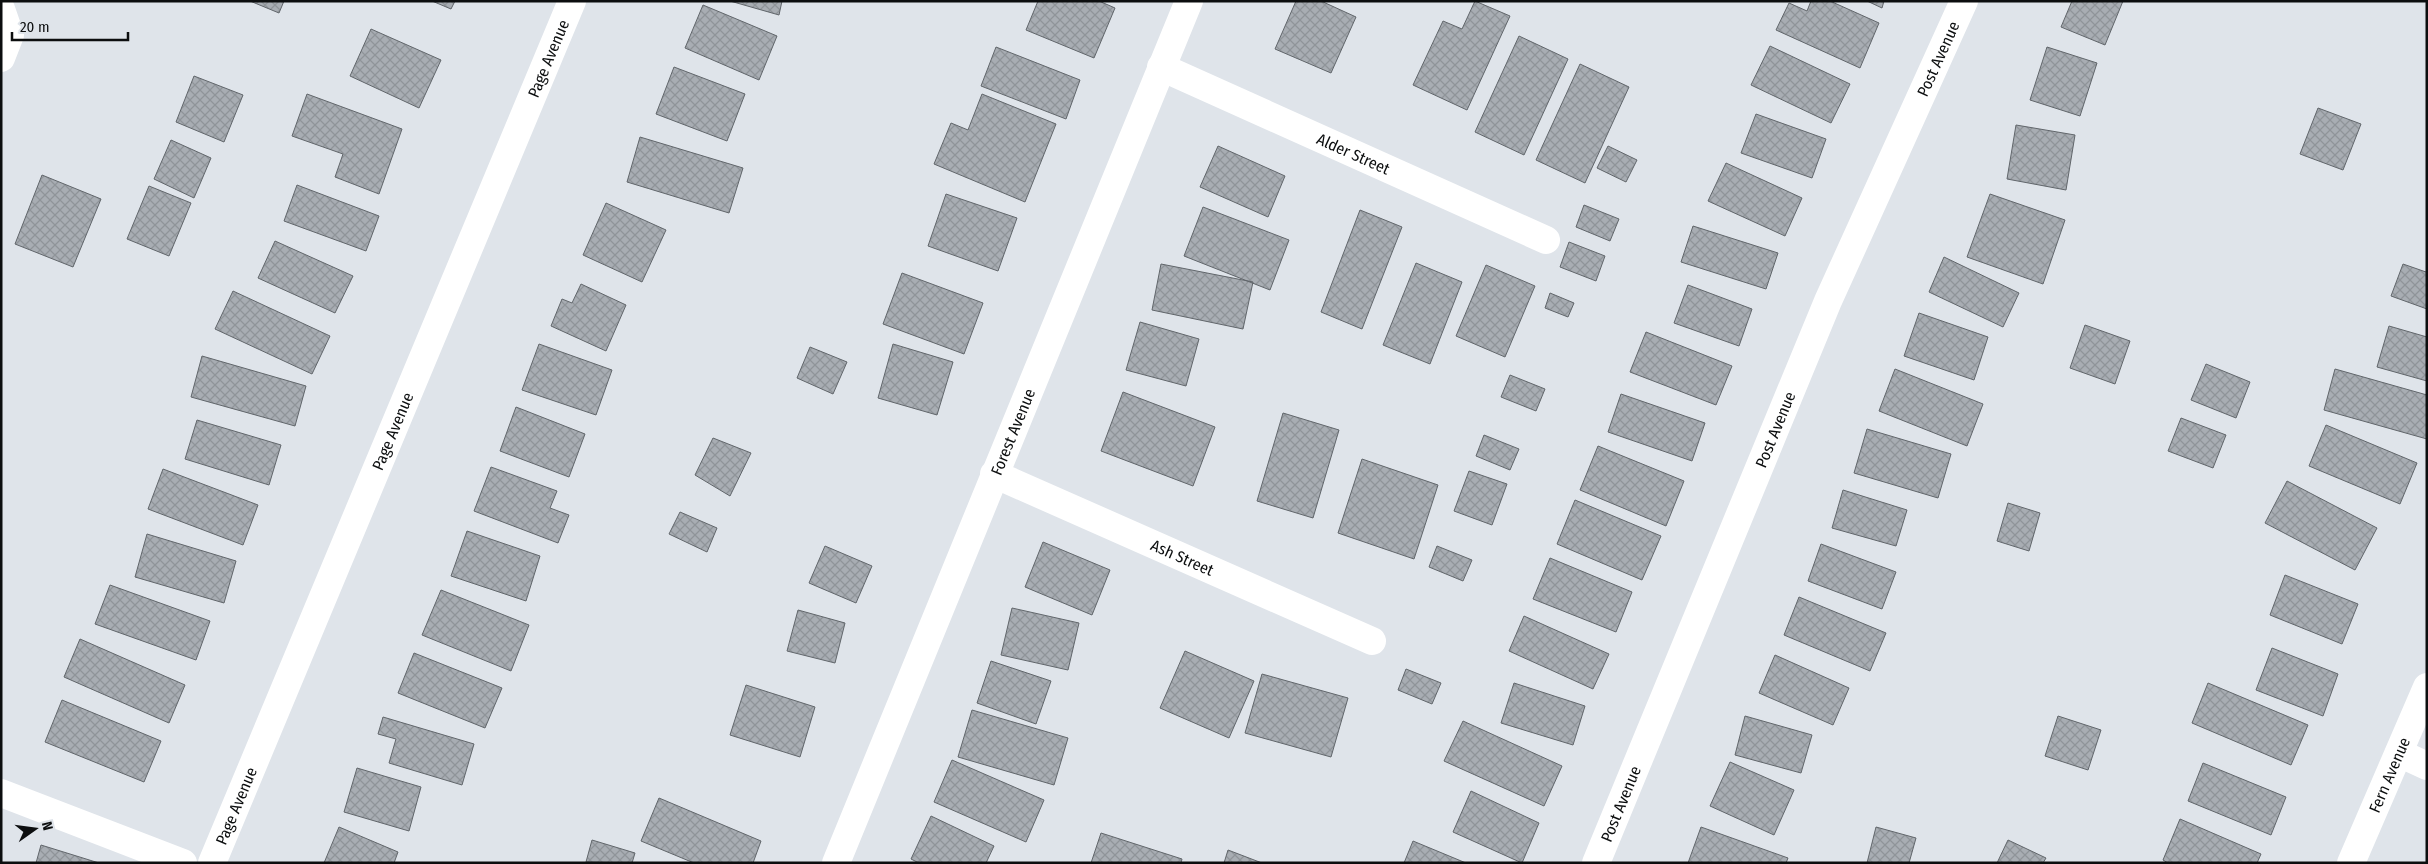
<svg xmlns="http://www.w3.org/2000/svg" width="2428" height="864" font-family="'Fira Sans Condensed',sans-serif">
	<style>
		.building { fill: url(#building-cross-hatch); stroke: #61666b }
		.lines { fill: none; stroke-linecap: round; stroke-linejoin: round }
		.street { stroke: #fff; stroke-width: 28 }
		.labels { text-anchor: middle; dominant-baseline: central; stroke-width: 4.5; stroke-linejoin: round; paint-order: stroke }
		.street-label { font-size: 16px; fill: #0c0e0f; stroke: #dfe4ea }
	</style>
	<defs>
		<pattern id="building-cross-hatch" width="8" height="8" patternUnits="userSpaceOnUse" patternTransform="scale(1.25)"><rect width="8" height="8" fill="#a8adb3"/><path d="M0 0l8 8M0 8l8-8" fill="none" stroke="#8f9499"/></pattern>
	</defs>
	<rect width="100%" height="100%" fill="#dfe4ea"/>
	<!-- building -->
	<path class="building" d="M 250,1 L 284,1 L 279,13 Z
		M 432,1 L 455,1 L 451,9 Z
		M 730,1 L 782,1 L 779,15 Z
		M 1038,1 L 1099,1 L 1115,8 L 1094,58 L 1026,30 Z
		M 1296,1 L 1321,1 L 1356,17 L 1331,73 L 1275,49 Z
		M 1475,1 L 1510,16 L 1467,110 L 1413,85 L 1443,21 L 1462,29 Z
		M 1811,1 L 1830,1 L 1879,23 L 1860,68 L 1776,30 L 1789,3 L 1807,11 Z
		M 1867,1 L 1884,1 L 1882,8 Z
		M 2072,1 L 2123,1 L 2105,45 L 2061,27 Z
		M 703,5 L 777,36 L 759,80 L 685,48 Z
		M 371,29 L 441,60 L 419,108 L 350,76 Z
		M 1519,36 L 1568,59 L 1524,155 L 1475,132 Z
		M 1770,46 L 1850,84 L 1831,123 L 1751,85 Z
		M 996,47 L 1080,80 L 1066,119 L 981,86 Z
		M 2047,47 L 2097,63 L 2080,116 L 2030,100 Z
		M 1580,64 L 1629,87 L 1585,183 L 1536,160 Z
		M 674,67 L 745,94 L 727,141 L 656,114 Z
		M 194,76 L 243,95 L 224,142 L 176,122 Z
		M 307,94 L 402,129 L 379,194 L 335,177 L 343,154 L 292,136 Z
		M 982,94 L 1056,124 L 1025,202 L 934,164 L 951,123 L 968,130 Z
		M 2318,108 L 2361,124 L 2343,170 L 2300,154 Z
		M 1756,114 L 1826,139 L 1812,178 L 1741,153 Z
		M 2016,125 L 2075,135 L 2066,190 L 2007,179 Z
		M 640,137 L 743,168 L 729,213 L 627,182 Z
		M 171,140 L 211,158 L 194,198 L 154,179 Z
		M 1218,146 L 1285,176 L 1268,217 L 1200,187 Z
		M 1608,146 L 1637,160 L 1626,182 L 1597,168 Z
		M 1726,163 L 1802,198 L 1785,236 L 1708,201 Z
		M 42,175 L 101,199 L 73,267 L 15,244 Z
		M 297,185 L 379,216 L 366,251 L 284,221 Z
		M 149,186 L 191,203 L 169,256 L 127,239 Z
		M 946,194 L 1017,218 L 998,271 L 928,246 Z
		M 1990,194 L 2065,220 L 2043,284 L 1967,257 Z
		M 606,203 L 666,230 L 642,282 L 583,255 Z
		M 1584,205 L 1619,219 L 1610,241 L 1576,227 Z
		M 1203,207 L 1289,240 L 1270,290 L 1184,256 Z
		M 1360,210 L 1402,227 L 1362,329 L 1321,312 Z
		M 1693,226 L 1778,253 L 1766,289 L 1681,262 Z
		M 275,241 L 353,276 L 335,313 L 258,278 Z
		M 1569,242 L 1605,256 L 1596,281 L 1560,267 Z
		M 1944,257 L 2019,293 L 2003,327 L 1929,292 Z
		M 1416,263 L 1462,282 L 1430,364 L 1383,345 Z
		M 1161,264 L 1253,282 L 1243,329 L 1152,310 Z
		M 2403,264 L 2426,272 L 2427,270 L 2427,309 L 2391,296 Z
		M 1486,265 L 1535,286 L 1505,357 L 1456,336 Z
		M 902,273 L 983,303 L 964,354 L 883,324 Z
		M 581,284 L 626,305 L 606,351 L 551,326 L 562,299 L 572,303 Z
		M 1688,285 L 1752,309 L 1739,346 L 1674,323 Z
		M 233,291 L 330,336 L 312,374 L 215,329 Z
		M 1550,293 L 1574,303 L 1568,317 L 1545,308 Z
		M 1919,313 L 1988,337 L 1974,380 L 1904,356 Z
		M 1140,322 L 1199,339 L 1186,386 L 1126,370 Z
		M 2085,325 L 2130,341 L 2115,384 L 2070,368 Z
		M 2389,326 L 2427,337 L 2427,381 L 2377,367 Z
		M 1646,332 L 1732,366 L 1716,405 L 1630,372 Z
		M 539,344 L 612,370 L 596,415 L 522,390 Z
		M 893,344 L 953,362 L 937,415 L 878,398 Z
		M 810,347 L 847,362 L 833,394 L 797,378 Z
		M 202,356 L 306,386 L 295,426 L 191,397 Z
		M 2206,364 L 2250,382 L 2236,418 L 2191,400 Z
		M 1895,369 L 1983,404 L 1967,446 L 1879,411 Z
		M 2335,369 L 2427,395 L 2427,439 L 2324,410 Z
		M 1510,375 L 1545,389 L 1536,411 L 1501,397 Z
		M 1123,392 L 1215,427 L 1193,486 L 1101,451 Z
		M 1621,394 L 1705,423 L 1692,461 L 1608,432 Z
		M 516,407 L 585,434 L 569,477 L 500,451 Z
		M 1283,413 L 1339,430 L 1313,518 L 1257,501 Z
		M 2181,418 L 2226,435 L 2213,468 L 2168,451 Z
		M 197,420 L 281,445 L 269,485 L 185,459 Z
		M 2326,425 L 2417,463 L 2400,504 L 2309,466 Z
		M 1867,429 L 1951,454 L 1938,498 L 1854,473 Z
		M 1484,435 L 1519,449 L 1510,470 L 1476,456 Z
		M 713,438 L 751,453 L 730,496 L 695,475 Z
		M 1598,446 L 1684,481 L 1666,526 L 1580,490 Z
		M 1362,459 L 1438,485 L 1414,559 L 1338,533 Z
		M 491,467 L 557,491 L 550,508 L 569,515 L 558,543 L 474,511 Z
		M 163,469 L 258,505 L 243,545 L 148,509 Z
		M 1469,471 L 1507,484 L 1492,525 L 1454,511 Z
		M 2287,481 L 2377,528 L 2355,570 L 2265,523 Z
		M 1843,490 L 1907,510 L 1896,546 L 1832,528 Z
		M 1575,500 L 1661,536 L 1642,580 L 1557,544 Z
		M 2008,503 L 2040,513 L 2029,551 L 1997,541 Z
		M 680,512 L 717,528 L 707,552 L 669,534 Z
		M 467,531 L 540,556 L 526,601 L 451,576 Z
		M 147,534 L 236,561 L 224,603 L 135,577 Z
		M 1043,542 L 1110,570 L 1092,615 L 1025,587 Z
		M 1821,544 L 1896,572 L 1882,609 L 1808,581 Z
		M 825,546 L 872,566 L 856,603 L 809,583 Z
		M 1437,546 L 1472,560 L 1463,581 L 1429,567 Z
		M 1550,558 L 1632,592 L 1616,632 L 1533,599 Z
		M 2285,575 L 2358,604 L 2342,644 L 2270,615 Z
		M 110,585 L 210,621 L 196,660 L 95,624 Z
		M 441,590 L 529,625 L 511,671 L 422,635 Z
		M 1799,597 L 1886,633 L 1870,671 L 1784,635 Z
		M 1012,608 L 1079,623 L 1068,670 L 1001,655 Z
		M 798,610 L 845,623 L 835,663 L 787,651 Z
		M 1524,616 L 1609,654 L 1593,689 L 1509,651 Z
		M 80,639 L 185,685 L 169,723 L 64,677 Z
		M 2272,648 L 2338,674 L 2323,716 L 2256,690 Z
		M 1185,651 L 1254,681 L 1229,738 L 1160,708 Z
		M 414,653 L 502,688 L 485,728 L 398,693 Z
		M 1775,655 L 1849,688 L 1833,725 L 1759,693 Z
		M 991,661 L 1051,681 L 1036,724 L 977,703 Z
		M 1406,669 L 1441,683 L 1432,704 L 1398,690 Z
		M 1262,674 L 1348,698 L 1331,757 L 1245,733 Z
		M 1514,683 L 1585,706 L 1573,745 L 1501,723 Z
		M 2208,683 L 2308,725 L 2291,765 L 2192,723 Z
		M 746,685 L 815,707 L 800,757 L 730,735 Z
		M 62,700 L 161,741 L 144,782 L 45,742 Z
		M 972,710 L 1068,738 L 1054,785 L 958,757 Z
		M 1745,716 L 1812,735 L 1801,773 L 1735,755 Z
		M 2058,716 L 2101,730 L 2088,770 L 2045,756 Z
		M 383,717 L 474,744 L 462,785 L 389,763 L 396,739 L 378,734 Z
		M 1463,721 L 1562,766 L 1544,806 L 1444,761 Z
		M 952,760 L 1044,800 L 1026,842 L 934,802 Z
		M 1730,762 L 1794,790 L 1774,835 L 1710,806 Z
		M 2203,763 L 2286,797 L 2271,835 L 2188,801 Z
		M 357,768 L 421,787 L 409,831 L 344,812 Z
		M 1471,791 L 1539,823 L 1522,863 L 1453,832 Z
		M 659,798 L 761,841 L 753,863 L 694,863 L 641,841 Z
		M 931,816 L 994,846 L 986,863 L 919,863 L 911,859 Z
		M 2180,819 L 2261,854 L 2257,863 L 2168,863 L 2163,860 Z
		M 339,827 L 398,852 L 394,863 L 324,863 Z
		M 1701,827 L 1788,858 L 1786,863 L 1688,863 Z
		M 1876,827 L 1916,838 L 1909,863 L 1867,863 Z
		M 1101,833 L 1182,859 L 1181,863 L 1091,863 Z
		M 592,840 L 635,853 L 632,863 L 586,862 Z
		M 2008,840 L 2046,858 L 2043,863 L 1997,863 Z
		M 1413,841 L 1466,863 L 1404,863 Z
		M 41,845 L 99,863 L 36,863 Z
		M 1228,850 L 1262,863 L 1224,863 Z"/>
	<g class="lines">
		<!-- street -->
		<g class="street">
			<path d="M 1,9 L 10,35 L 1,58"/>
			<path id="s1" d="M 1161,67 L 1546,240"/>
			<path id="s2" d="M 994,474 L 1372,641"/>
			<path d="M 2399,753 L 2427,766"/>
			<path d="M 1,793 L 183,863"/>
			<path id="s3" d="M 212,863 L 572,1"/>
			<path id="s4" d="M 836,863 L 1189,1"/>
			<path id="s5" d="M 1596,863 L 1828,301 L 1964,1"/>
			<path id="s6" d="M 2351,863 L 2427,687"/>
		</g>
	</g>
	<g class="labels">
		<!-- street labels -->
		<g class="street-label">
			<text stroke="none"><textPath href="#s3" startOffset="872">Page Avenue</textPath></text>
			<text stroke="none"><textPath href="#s5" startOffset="874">Post Avenue</textPath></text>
			<text stroke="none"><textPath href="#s1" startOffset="211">Alder Street</textPath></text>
			<text stroke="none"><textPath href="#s5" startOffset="469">Post Avenue</textPath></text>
			<text stroke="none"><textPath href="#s3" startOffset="468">Page Avenue</textPath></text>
			<text stroke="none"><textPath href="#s4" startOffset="466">Forest Avenue</textPath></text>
			<text stroke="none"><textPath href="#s2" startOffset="206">Ash Street</textPath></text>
			<text stroke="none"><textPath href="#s6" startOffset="96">Fern Avenue</textPath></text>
			<text stroke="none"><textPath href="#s5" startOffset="64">Post Avenue</textPath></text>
			<text stroke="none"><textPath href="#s3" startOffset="62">Page Avenue</textPath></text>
		</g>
	</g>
	<!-- border -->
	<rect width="2428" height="864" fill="none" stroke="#0c0e0f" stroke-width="5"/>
	<!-- north arrow -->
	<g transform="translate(35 829) rotate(76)" stroke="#dfe4ea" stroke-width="4" paint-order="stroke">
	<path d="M0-4L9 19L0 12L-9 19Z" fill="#0c0e0f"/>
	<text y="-8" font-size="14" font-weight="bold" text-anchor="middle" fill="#0c0e0f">N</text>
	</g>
	<!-- scale -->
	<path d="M12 32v8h116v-8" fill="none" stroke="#0c0e0f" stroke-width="2.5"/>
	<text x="20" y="32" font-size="15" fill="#0c0e0f" stroke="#dfe4ea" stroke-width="4" paint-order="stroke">20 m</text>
</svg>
